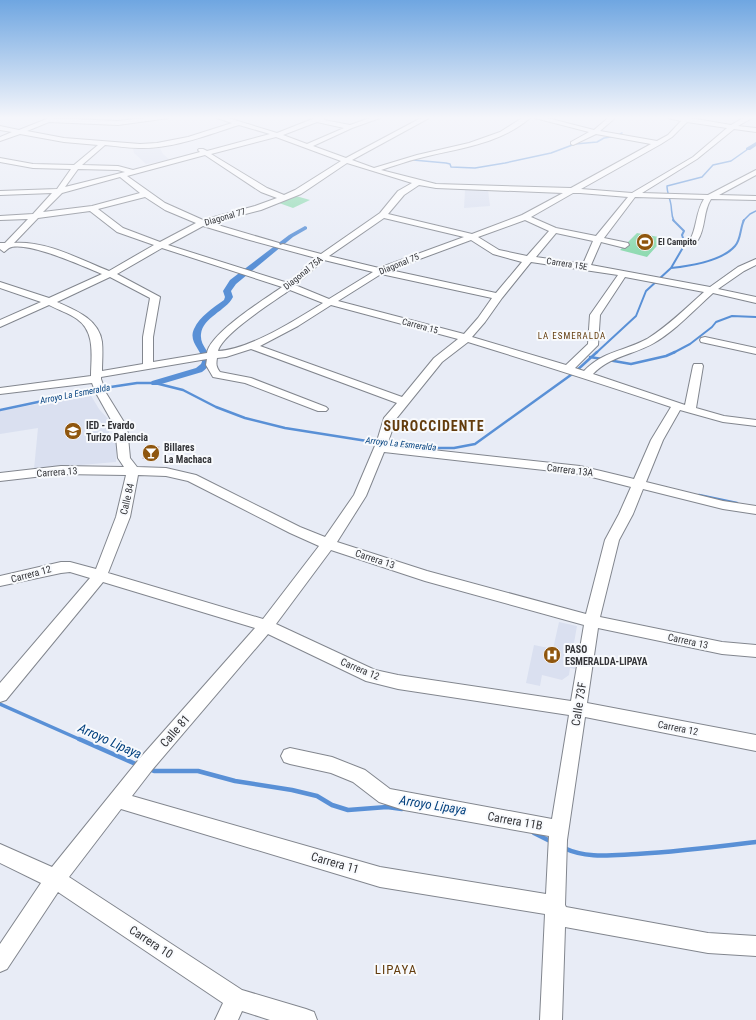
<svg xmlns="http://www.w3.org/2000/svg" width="756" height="1020" font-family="'Roboto Condensed',sans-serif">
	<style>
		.built { fill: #dae0f0 }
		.green { fill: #8bd9ae }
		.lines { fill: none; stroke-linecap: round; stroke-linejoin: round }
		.stream-far4 { stroke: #5990d6; stroke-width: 1.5 }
		.stream-far3 { stroke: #5990d6; stroke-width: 2 }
		.stream-far2 { stroke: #5990d6; stroke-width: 2.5 }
		.stream-far1 { stroke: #5990d6; stroke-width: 3.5 }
		.stream { stroke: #5990d6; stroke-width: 4.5 }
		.canal { fill: #5990d6; fill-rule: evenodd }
		.building { fill: #d7cdd2 }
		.minor-casing { stroke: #82868e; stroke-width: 2 }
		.minor { fill: #fff; fill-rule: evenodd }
		.labels { text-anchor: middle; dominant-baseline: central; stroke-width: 4; stroke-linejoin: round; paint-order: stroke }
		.far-street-label { font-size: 9px; fill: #343539; stroke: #f8fafd }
		.far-poi-label { font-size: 9px; font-weight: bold; fill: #343539; stroke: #f8fafd; text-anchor: start }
		.far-neighbourhood-label { font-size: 9px; letter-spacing: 1px; fill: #633c0d; stroke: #f8fafd }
		.far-water-label { font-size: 9px; font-style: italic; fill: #02407e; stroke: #f8fafd }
		.poi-label { font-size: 10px; font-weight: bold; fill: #343539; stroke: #f8fafd; text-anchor: start }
		.street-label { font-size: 10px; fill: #343539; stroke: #f8fafd }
		.near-street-label { font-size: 12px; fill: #343539; stroke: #f8fafd }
		.near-water-label { font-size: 13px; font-style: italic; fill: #02407e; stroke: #f8fafd }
		.near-neighbourhood-label { font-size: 13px; letter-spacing: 1px; fill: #633c0d; stroke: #f8fafd }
		.district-label { font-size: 14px; font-weight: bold; letter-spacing: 1px; fill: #633c0d; stroke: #f8fafd }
	</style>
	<rect width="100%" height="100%" fill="#e8ecf6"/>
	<!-- built -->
	<path class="built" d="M 159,146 L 163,154 L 170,160 L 146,164 L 134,153 L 133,149 Z
		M 465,190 L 488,190 L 490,206 L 464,208 Z
		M 90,394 L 99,409 L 109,420 L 109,442 L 117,443 L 116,462 L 34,469 L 38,428 L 0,434 L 0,411 Z
		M 559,622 L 577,626 L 571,660 L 576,661 L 575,669 L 570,668 L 569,675 L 562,680 L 542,675 L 540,686 L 526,683 L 534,645 L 553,649 Z"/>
	<!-- green -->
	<path class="green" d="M 296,196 L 310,200 L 293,208 L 279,203 Z
		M 637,233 L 664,238 L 647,257 L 620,250 Z"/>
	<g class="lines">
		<!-- stream-far4 -->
		<path class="stream-far4" d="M 413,160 L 446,163 L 450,164 L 451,167 L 475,168 L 505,163 L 551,153 L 575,144 L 597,142 L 604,138 L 617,136 L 622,133
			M 674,221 C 671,215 672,211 671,205 C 670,198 667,193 667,186 L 702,177 L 713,165 L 731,161 L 748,149
			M 743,221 L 750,214 L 756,211"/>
		<!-- stream-far3 -->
		<path class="stream-far3" d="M 671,268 C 690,266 722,261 735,246 C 741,240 740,228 744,220
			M 596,353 L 636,316 L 646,291 L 671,268 L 685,244 L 682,235 L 684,231 L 673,220
			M 673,353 L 690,344 L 712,327 L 716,322 L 732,316 L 756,317"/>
		<!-- stream-far2 -->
		<path class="stream-far2" d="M 590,357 L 602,359
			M 608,360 L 631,364 L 666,356 L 675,352
			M 0,410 L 104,388 L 137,383 L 155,383 L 183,390 L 216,407 L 245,418 L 285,428 L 367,441 L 432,448 L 454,448 L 475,444 L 575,372 L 597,352
			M 699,495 L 737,503"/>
		<!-- stream-far1 -->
		<path class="stream-far1" d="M 0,704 L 81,740"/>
		<!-- stream -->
		<path class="stream" d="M 79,739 L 138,765
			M 149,769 L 154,771 L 198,771 L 235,781 L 292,790 L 317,796 L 332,805 L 348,810 L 387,807 L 402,809
			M 534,833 L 552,842
			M 564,848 C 587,859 612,855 637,854 C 677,852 716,847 756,842"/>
		<!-- canal -->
		<path class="canal" d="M 756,142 L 756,146 L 750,150 L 746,150 L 746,148 Z
			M 305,226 L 307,227 L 307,229 L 293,237 L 236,284 L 231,291 L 233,297 C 226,311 203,317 201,334 C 199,351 223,357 202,372 L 158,385 L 152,385 L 150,383 L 152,381 L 196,368 L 201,364 C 207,353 187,344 194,329 C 200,316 213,308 224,300 L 225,297 L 223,291 L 230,280 L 289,235 Z"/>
	</g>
	<!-- building -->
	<path class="building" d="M 148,446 L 160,446 L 155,459 L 142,459 Z"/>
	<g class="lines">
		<defs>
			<path id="minor" d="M 49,118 L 118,121 L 145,118 L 169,118 L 118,125 L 49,122 L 27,131 L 64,138 L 140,144 L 157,143 L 188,137 L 232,123 L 217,118 L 228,118 L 277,133 L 315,118 L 325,118 L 324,120 L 350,125 L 370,118 L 380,118 L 352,128 L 313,146 L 346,158 L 421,118 L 429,118 L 352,160 L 374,168 L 417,155 L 469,143 L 500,132 L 522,118 L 530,118 C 499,145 457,148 420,158 C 407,161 394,166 381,170 L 436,184 L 571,188 L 651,144 L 596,134 L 573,145 L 571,144 L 571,142 L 589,132 L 535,118 L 547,118 L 594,130 L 608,118 L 615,118 L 600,131 L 657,141 L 668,135 L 681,121 L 668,118 L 690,118 L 731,125 L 743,118 L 752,118 L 738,126 L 756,128 L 756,132 L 734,129 L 697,159 L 642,193 L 708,195 L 756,170 L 756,175 L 719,195 L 756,196 L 756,200 L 711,199 C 703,211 706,227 698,240 L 695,240 L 691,238 C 697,226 696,211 704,199 L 635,197 L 604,238 L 628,243 L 629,245 L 625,248 L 601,242 L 591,265 L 710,287 L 738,267 L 756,259 L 756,265 L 744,271 L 718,289 L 756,297 L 756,303 L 713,293 C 694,310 676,330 654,343 C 633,355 610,356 593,374 L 685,405 L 693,366 L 694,364 L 702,364 L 703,366 L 696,408 L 724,416 L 756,420 L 756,426 L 723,422 L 680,410 L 663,440 L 646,482 L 723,501 L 756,506 L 756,514 L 723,509 L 643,489 L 633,514 L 619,540 L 600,617 L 722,642 L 756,645 L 756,657 L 722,654 L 598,628 L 587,703 L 756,735 L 756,751 L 585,717 L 567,840 L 565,905 L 566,907 L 708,933 L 756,936 L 756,956 L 708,953 L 565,927 L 562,1020 L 540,1020 L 545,914 L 380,887 L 121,809 L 69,877 L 242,990 L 306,1009 L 314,1012 L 317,1020 L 270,1020 L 242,1011 L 238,1020 L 215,1020 L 223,1003 L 58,892 L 7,969 L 0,972 L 0,944 L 41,883 L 0,863 L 0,844 L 52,867 L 140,758 L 255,628 L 103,582 L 6,700 L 0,702 L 0,683 L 90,578 L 70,572 L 61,573 L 0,586 L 0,576 L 61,562 L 70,562 L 96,569 L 116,517 L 126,475 L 61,474 L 0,481 L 0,473 L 61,466 L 124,467 L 118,458 L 115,427 L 96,393 L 92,383 L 0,394 L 0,388 L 91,376 C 91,357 96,332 77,319 C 69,313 58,310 49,305 L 0,327 L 0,320 L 41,302 L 0,288 L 0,282 L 49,298 L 102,274 C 85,267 26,240 9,248 C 7,249 6,251 4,252 L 0,249 L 0,243 L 5,243 L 28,219 L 0,220 L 0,216 L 33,214 L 52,193 L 0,195 L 0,191 L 57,189 L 71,169 L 33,168 L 0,162 L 0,158 L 33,164 L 74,165 L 98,145 L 64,142 L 20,134 L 0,141 L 0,137 L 12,132 L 0,130 L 0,126 L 19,130 ZM 317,122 L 344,128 L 307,144 L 283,135 ZM 687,122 L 727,128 L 693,157 L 632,193 L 581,189 L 661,144 L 672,137 ZM 239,125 L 270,134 L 207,151 L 203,149 L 199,149 L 198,150 L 200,152 L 133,170 L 118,166 L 82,165 L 105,145 C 117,146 128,148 139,148 C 173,149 207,135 239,125 ZM 276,137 L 341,161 L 295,190 L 284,195 L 267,188 L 211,154 ZM 205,155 L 261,192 L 277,198 L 255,206 L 203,220 L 165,203 L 127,176 ZM 347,163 L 412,183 L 398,191 L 380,213 L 321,254 L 283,244 L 280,245 L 279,243 L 211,223 L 261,210 L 301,194 ZM 78,169 L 118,170 L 125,172 L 65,187 ZM 120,177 L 140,193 L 92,206 L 43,212 L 62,193 ZM 419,185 L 436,188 L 563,193 L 522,215 L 472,234 L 388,214 L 404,195 ZM 573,193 L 580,193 L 628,197 L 596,236 L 556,228 L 531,217 ZM 145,197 L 165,210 L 196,223 L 160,242 L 123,228 L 98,209 ZM 90,211 L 117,232 L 154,245 L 109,271 C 79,259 47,241 14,243 L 38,218 ZM 384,218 L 464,237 L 379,268 L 329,256 ZM 525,220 L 549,231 L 527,256 L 499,250 L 478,237 ZM 203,226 L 246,239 L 316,258 L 288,283 L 168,245 ZM 556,233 L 593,241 L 583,264 L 536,257 ZM 471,240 L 493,254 L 522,262 L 496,293 L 390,270 ZM 162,248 L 282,287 C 265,299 210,333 207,353 L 153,362 L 153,337 L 160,297 L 117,274 ZM 324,260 L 373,272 L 329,299 L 295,285 ZM 531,262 L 618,275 L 590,315 L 588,344 L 566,365 L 472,337 L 485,322 L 502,298 ZM 381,274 L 492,298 L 478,318 L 464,334 L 338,301 ZM 110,277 L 150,298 L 143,337 L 143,364 L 102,371 C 102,362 103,352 102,342 C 99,319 75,310 57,302 ZM 625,277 L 704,292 C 686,308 668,326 647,339 C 625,351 603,351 584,371 L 575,368 L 598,345 L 600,315 ZM 290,290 L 323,303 C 295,320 251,349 218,351 C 222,334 274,301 290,290 ZM 331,305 L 458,339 L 434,358 L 402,397 L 260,346 L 298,326 ZM 468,342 C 536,363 603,384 671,407 L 651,440 L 634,479 L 580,466 L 387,445 L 396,419 L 442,362 ZM 251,349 L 397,403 L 384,418 L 377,441 L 354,495 L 325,537 L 300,527 L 196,475 L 166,468 L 137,467 L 130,458 L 127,427 L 106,393 L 101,379 L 101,377 L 207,359 L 206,365 L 213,377 L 245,383 L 318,411 L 326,411 L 328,409 L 326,407 L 251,378 L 220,372 C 216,367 216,364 217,358 L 226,357 ZM 384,452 L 580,474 L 631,487 L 619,514 L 605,540 L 586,614 L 427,571 L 337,542 L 366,496 ZM 138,475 L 166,476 L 188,481 L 290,533 L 319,546 L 263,619 L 108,573 L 130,517 ZM 331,550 L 425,581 L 584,625 L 571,701 L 398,675 L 375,670 L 276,624 ZM 268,634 L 366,681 L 398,689 L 569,715 L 552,819 L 390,789 L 365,770 L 332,757 L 290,748 L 284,750 L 281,756 L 284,762 L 290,764 L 331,773 L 353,782 L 379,802 L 404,810 L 549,836 L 546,894 L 380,867 L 132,796 L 152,770 Z
				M 705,337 L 756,348 L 756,354 L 701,342 L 700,340 L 701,338 Z"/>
		</defs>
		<!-- minor casing -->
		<use href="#minor" class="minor-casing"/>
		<!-- minor -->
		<use href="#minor" class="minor"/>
	</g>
	<!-- sky -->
	<linearGradient id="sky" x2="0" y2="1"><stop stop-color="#6fa6e1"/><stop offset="0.45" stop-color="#f5f6fb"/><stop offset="1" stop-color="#f5f6fb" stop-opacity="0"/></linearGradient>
	<rect width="756" height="261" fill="url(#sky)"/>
	<!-- icons -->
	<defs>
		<symbol id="stadium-disc" viewBox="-11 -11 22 22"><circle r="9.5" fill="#8f560e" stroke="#f8fafd"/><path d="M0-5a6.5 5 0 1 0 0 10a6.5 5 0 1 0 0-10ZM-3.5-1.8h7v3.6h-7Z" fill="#fff"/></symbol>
		<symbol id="school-disc" viewBox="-11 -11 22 22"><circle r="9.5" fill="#8f560e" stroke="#f8fafd"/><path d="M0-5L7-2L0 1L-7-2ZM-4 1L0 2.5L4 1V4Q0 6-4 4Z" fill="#fff"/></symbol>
		<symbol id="bar-disc" viewBox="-11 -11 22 22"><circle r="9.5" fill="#8f560e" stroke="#f8fafd"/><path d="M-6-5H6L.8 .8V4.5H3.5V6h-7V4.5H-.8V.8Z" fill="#fff"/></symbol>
		<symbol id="hospital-disc" viewBox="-11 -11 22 22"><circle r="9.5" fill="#8f560e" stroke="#f8fafd"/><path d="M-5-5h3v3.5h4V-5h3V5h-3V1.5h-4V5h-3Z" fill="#fff"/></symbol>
	</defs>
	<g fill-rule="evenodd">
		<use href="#stadium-disc" x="635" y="232" width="20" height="20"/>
		<use href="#school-disc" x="63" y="421" width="20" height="20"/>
		<use href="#bar-disc" x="141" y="443" width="20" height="20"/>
		<use href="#hospital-disc" x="542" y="645" width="20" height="20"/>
	</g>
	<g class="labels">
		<!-- far-street labels -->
		<g class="far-street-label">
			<text transform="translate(225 217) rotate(-16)">Diagonal 77</text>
			<text transform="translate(399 264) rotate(-22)">Diagonal 75</text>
			<text transform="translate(567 264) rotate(9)">Carrera 15E</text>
			<text transform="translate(303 273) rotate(-39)">Diagonal 75A</text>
			<text transform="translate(420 326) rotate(15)">Carrera 15</text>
		</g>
		<!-- far-poi labels -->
		<g class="far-poi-label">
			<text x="658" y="242">El Campito</text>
		</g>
		<!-- far-neighbourhood labels -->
		<g class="far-neighbourhood-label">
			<text x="572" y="336">LA ESMERALDA</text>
		</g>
		<!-- far-water labels -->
		<g class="far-water-label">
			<text transform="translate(75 394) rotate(-11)">Arroyo La Esmeralda</text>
			<text transform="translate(401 444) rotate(6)">Arroyo La Esmeralda</text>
		</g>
		<!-- poi labels -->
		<g class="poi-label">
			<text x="86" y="425">IED - Evardo<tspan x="86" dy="12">Turizo Palencia</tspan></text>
			<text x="164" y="447">Billares<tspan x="164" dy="12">La Machaca</tspan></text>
			<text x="565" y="649">PASO<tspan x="565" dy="12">ESMERALDA-LIPAYA</tspan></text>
		</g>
		<!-- street labels -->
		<g class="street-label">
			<text transform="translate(570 470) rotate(7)">Carrera 13A</text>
			<text transform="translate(57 472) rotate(-4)">Carrera 13</text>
			<text transform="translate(127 499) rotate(-77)">Calle 84</text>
			<text transform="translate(375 559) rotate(18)">Carrera 13</text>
			<text transform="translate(31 574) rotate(-15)">Carrera 12</text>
			<text transform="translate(688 641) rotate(12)">Carrera 13</text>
			<text transform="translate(360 669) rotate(23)">Carrera 12</text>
			<text transform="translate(678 728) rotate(11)">Carrera 12</text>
		</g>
		<!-- near-street labels -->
		<g class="near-street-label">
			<text transform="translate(579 704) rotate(-81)">Calle 73F</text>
			<text transform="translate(175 731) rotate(-49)">Calle 81</text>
			<text transform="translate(515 821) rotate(10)">Carrera 11B</text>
			<text transform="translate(335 863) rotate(16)">Carrera 11</text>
			<text transform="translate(151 942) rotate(33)">Carrera 10</text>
		</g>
		<!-- near-water labels -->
		<g class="near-water-label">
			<text transform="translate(110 741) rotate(24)">Arroyo Lipaya</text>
			<text transform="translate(433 805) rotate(9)">Arroyo Lipaya</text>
		</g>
		<!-- near-neighbourhood labels -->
		<g class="near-neighbourhood-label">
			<text x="396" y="969">LIPAYA</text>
		</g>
		<!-- district labels -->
		<g class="district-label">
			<text x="434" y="426">SUROCCIDENTE</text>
		</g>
	</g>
</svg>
